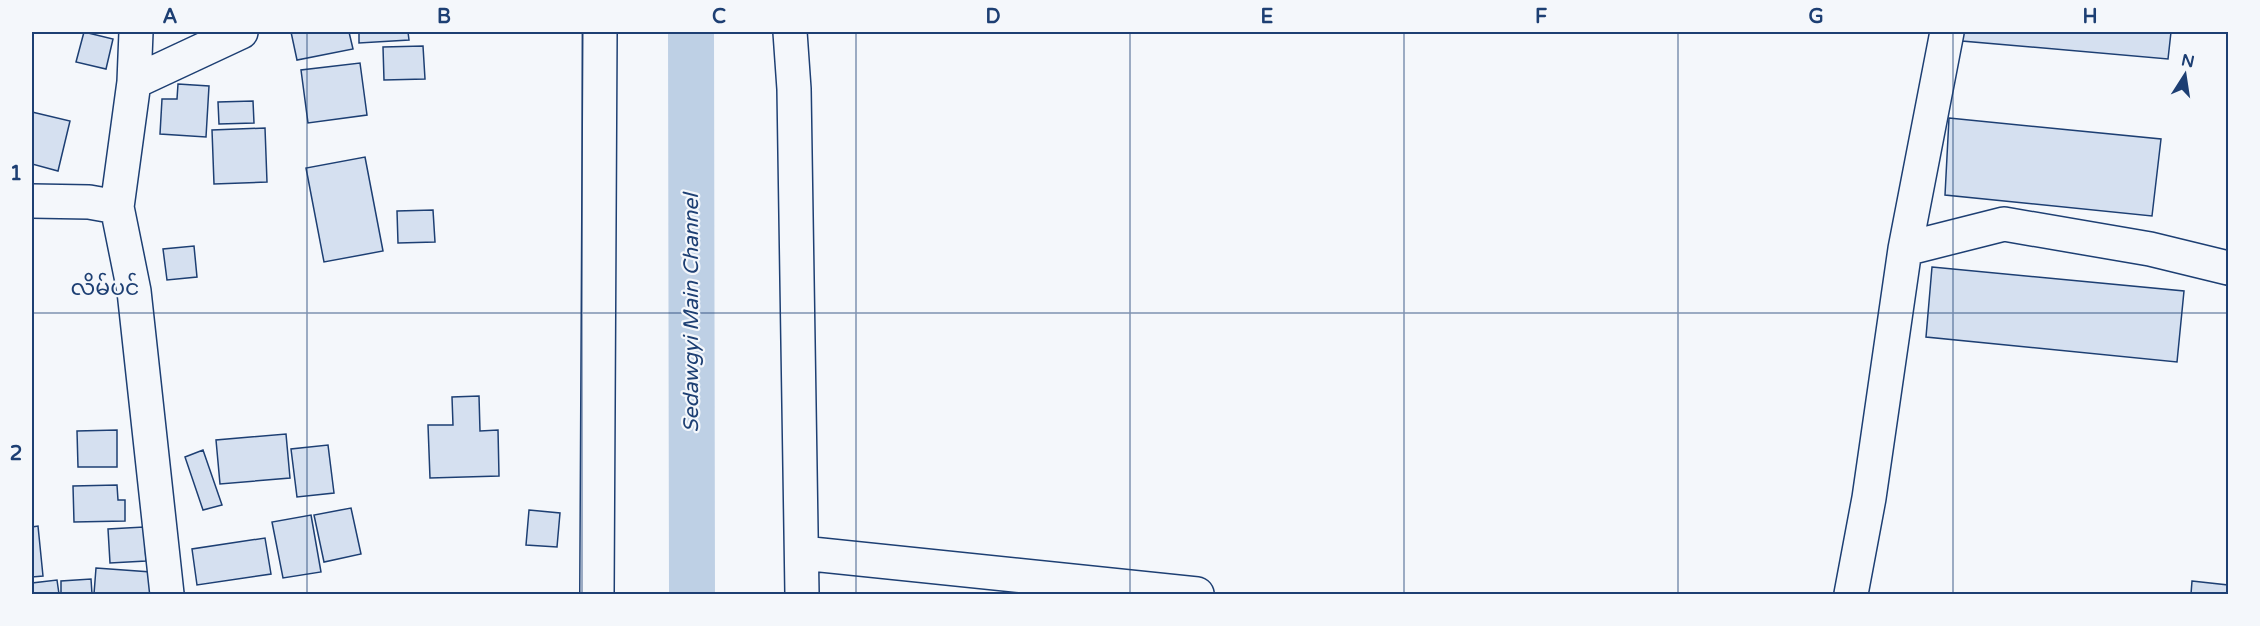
<svg xmlns="http://www.w3.org/2000/svg" width="2260" height="626" font-family="'Varela Round','Noto Sans Myanmar',sans-serif">
	<style>
		.lines { fill: none; stroke-linecap: round; stroke-linejoin: round }
		.canal { stroke: #bed0e5; stroke-width: 46 }
		.building { fill: #d5e0f0; stroke: #1d3f73; stroke-width: 1.5 }
		.minor-casing { stroke: #1d3f73; stroke-width: 36 }
		.minor { stroke: #f4f7fb; stroke-width: 33 }
		.grid { fill: none; stroke: #1d3f73; stroke-width: 1.5; stroke-opacity: 0.55 }
		.labels { text-anchor: middle; dominant-baseline: central; stroke-width: 4.5; stroke-linejoin: round; paint-order: stroke }
		.water-label { font-size: 21px; font-style: italic; fill: #1d3f73; stroke: #f4f7fb }
		.quarter-label { font-size: 22px; fill: #1d3f73; stroke: #f4f7fb }
		.neatline { fill: none; stroke: #1d3f73; stroke-width: 2 }
		.grid-label { font-size: 20px; text-anchor: middle; font-weight: bold; fill: #1d3f73 }
	</style>
	<rect width="100%" height="100%" fill="#f4f7fb"/>
	<g class="lines">
		<!-- canal -->
		<path class="canal" d="M 691,32 L 692,594"/>
	</g>
	<!-- building -->
	<path class="building" d="M 84,32 L 113,39 L 106,69 L 76,62 Z
		M 291,32 L 349,32 L 353,49 L 297,60 Z
		M 359,32 L 408,32 L 409,40 L 359,43 Z
		M 1963,32 L 2171,32 L 2168,59 L 1962,41 Z
		M 423,46 L 425,79 L 384,80 L 383,47 Z
		M 360,63 L 367,115 L 308,123 L 301,70 Z
		M 178,84 L 209,86 L 206,137 L 160,134 L 162,99 L 177,99 Z
		M 253,101 L 254,123 L 219,124 L 218,102 Z
		M 32,112 L 70,121 L 58,171 L 32,164 Z
		M 1949,118 L 2161,139 L 2152,216 L 1945,195 Z
		M 265,128 L 267,182 L 214,184 L 212,130 Z
		M 365,157 L 383,251 L 324,262 L 306,168 Z
		M 433,210 L 435,242 L 398,243 L 397,211 Z
		M 194,246 L 197,277 L 167,280 L 163,249 Z
		M 1932,267 L 2184,291 L 2177,362 L 1926,337 Z
		M 479,396 L 480,431 L 498,430 L 499,476 L 430,478 L 428,425 L 453,425 L 452,397 Z
		M 117,430 L 117,467 L 78,467 L 77,431 Z
		M 286,434 L 290,478 L 220,484 L 216,440 Z
		M 328,445 L 334,493 L 297,497 L 291,449 Z
		M 203,450 L 222,505 L 203,510 L 185,457 Z
		M 117,485 L 118,500 L 125,500 L 125,521 L 74,522 L 73,486 Z
		M 351,508 L 361,554 L 324,562 L 314,515 Z
		M 529,510 L 560,513 L 557,547 L 526,545 Z
		M 311,515 L 321,572 L 283,578 L 272,522 Z
		M 38,526 L 43,576 L 32,577 L 32,527 Z
		M 144,527 L 146,561 L 110,563 L 108,529 Z
		M 265,538 L 271,574 L 197,585 L 192,549 Z
		M 96,568 L 151,572 L 150,594 L 94,594 Z
		M 91,579 L 92,594 L 61,594 L 61,581 Z
		M 57,580 L 59,594 L 32,594 L 32,583 Z
		M 2192,581 L 2228,585 L 2228,594 L 2191,594 Z"/>
	<g class="lines">
		<defs>
			<path id="minor" d="M 136,32 L 134,82 L 117,207 L 134,291 L 167,594
				M 790,32 L 794,89 L 802,594
				M 134,82 L 241,32
				M 32,201 L 89,202 L 117,207
				M 1905,249 L 2004,224 L 2150,249 L 2228,268
				M 802,553 L 1197,594
				M 597,594 L 600,32
				M 1851,594 L 1869,498 L 1905,249 L 1947,32"/>
		</defs>
		<!-- minor casing -->
		<use href="#minor" class="minor-casing"/>
		<!-- minor -->
		<use href="#minor" class="minor"/>
	</g>
	<!-- grid -->
	<path class="grid" d="M 307,32 L 307,594M 582,32 L 582,594M 856,32 L 856,594M 1130,32 L 1130,594M 1404,32 L 1404,594M 1678,32 L 1678,594M 1953,32 L 1953,594M 32,313 L 2228,313"/>
	<g class="labels">
		<!-- water labels -->
		<g class="water-label">
			<text transform="translate(691 313) rotate(-90)">Sedawgyi Main Channel</text>
		</g>
		<!-- quarter labels -->
		<g class="quarter-label">
			<text x="105" y="288">လိမ်ပင်</text>
		</g>
	</g>
	<!-- border -->
	<rect width="2260" height="626" fill="none" stroke="#f4f7fb" stroke-width="66"/>
	<!-- north arrow -->
	<g transform="translate(2185 75) rotate(12)" stroke="#f4f7fb" stroke-width="4.5" paint-order="stroke">
	<path d="M0-4.5L10 22L0 15L-10 22Z" fill="#1d3f73"/>
	<text y="-9" font-size="16" font-weight="bold" text-anchor="middle" fill="#1d3f73">N</text>
	</g>
	<rect x="33" y="33" width="2194" height="560" class="neatline"/>
	<g class="grid-label">
		<text x="170" y="23">A</text>
		<text x="444" y="23">B</text>
		<text x="719" y="23">C</text>
		<text x="993" y="23">D</text>
		<text x="1267" y="23">E</text>
		<text x="1541" y="23">F</text>
		<text x="1816" y="23">G</text>
		<text x="2090" y="23">H</text>
		<text x="16" y="180">1</text>
		<text x="16" y="460">2</text>
	</g>
</svg>
